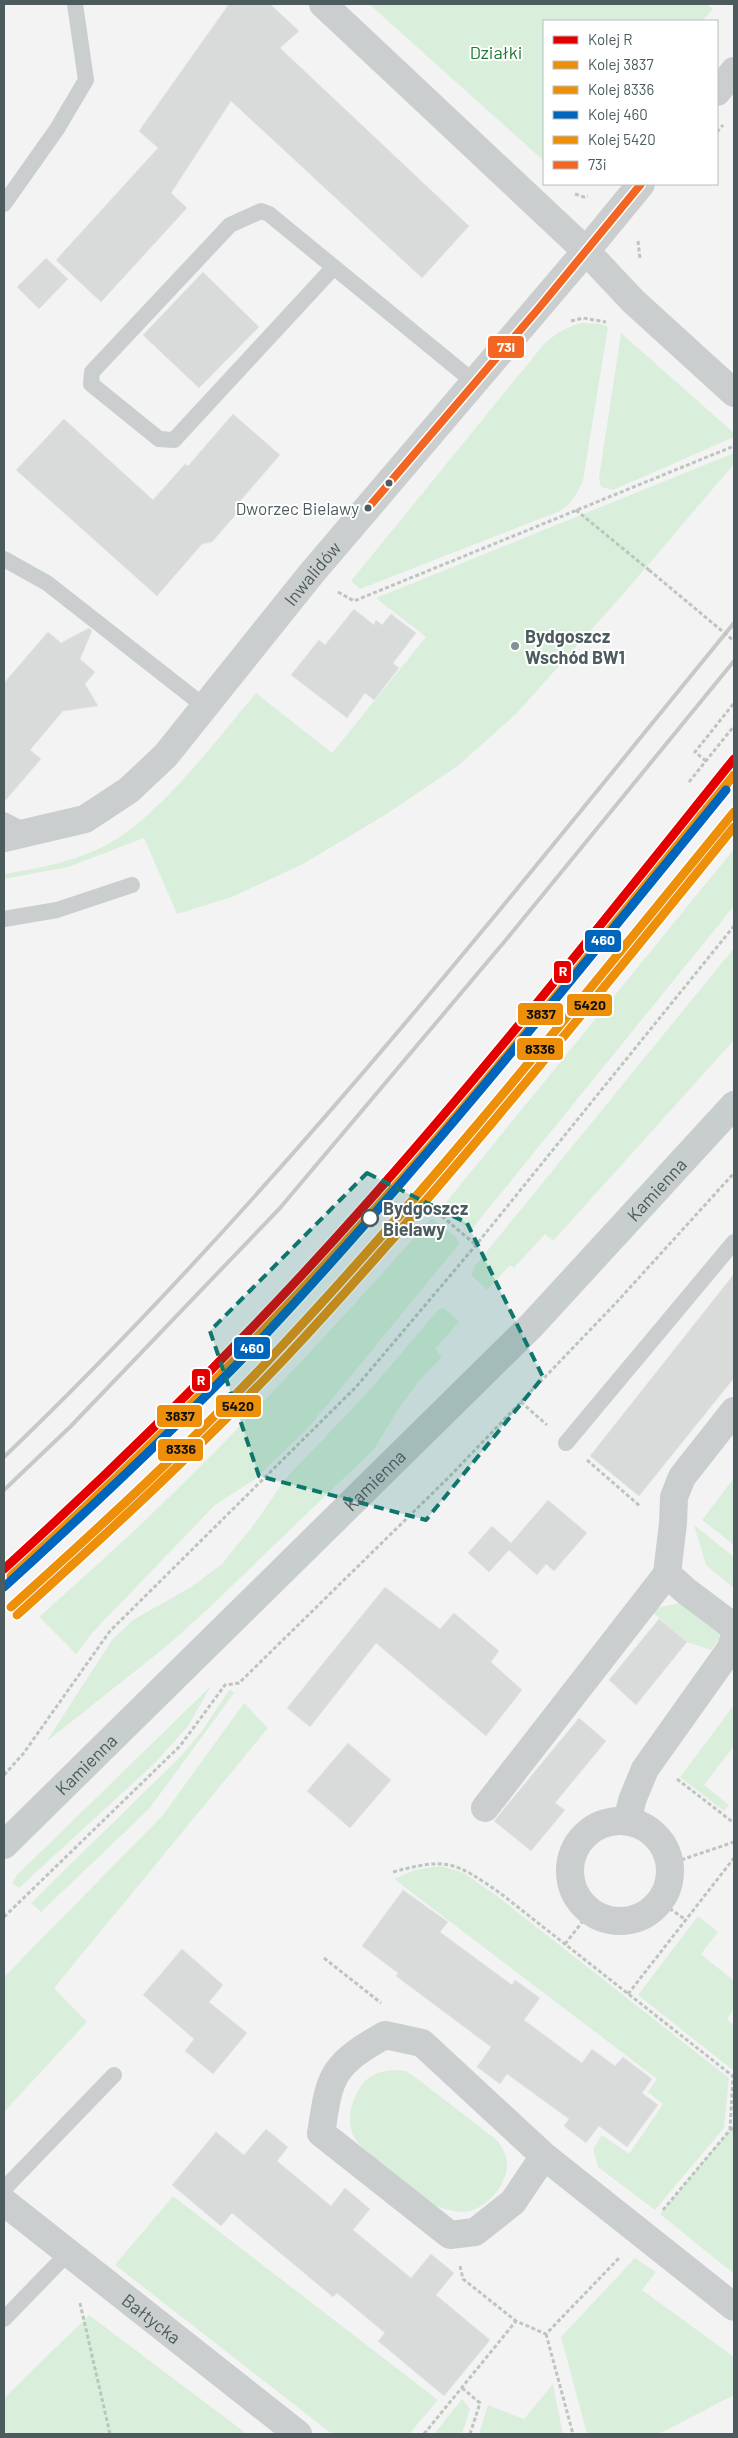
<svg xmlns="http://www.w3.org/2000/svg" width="738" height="2438" font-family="Barlow,sans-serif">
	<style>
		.green { fill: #daefdb }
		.building { fill: #d9dbdb; stroke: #e4e5e5 }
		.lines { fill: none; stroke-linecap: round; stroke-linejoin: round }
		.path { stroke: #bcc6bf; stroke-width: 3; stroke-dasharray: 4 2.5; stroke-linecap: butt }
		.service { stroke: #cbcece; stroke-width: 16 }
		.minor { stroke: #cbcece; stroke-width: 28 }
		.tertiary { stroke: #cbcece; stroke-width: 28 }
		.primary { stroke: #c8cdce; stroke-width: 28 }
		.rail { stroke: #c7c9c9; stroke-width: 4 }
		.path-bridge { stroke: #bcc6bf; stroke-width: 3; stroke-dasharray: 4 2.5; stroke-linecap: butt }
		.bus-1-casing { stroke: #fff; stroke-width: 11 }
		.bus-1 { stroke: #f26522; stroke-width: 8 }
		.rail-1-casing { stroke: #fff; stroke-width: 12 }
		.rail-2-casing { stroke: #fff; stroke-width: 12 }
		.rail-3-casing { stroke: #fff; stroke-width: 12 }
		.rail-4-casing { stroke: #fff; stroke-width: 12 }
		.rail-5-casing { stroke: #fff; stroke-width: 12 }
		.rail-1 { stroke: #e50000; stroke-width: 9 }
		.rail-2 { stroke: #ed8f09; stroke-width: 9 }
		.rail-3 { stroke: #ed8f09; stroke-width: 9 }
		.rail-4 { stroke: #0065bd; stroke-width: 9 }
		.rail-5 { stroke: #ed8f09; stroke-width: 9 }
		.marked { fill: #0f766e; fill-opacity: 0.2; stroke: #0f766e; stroke-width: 4; stroke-dasharray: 10 6; stroke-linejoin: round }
		.bus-dot { fill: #4b5b5e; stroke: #fff; stroke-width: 2 }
		.poi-dot { fill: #869092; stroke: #fff; stroke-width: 2 }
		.stop-dot { fill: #fff; stroke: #4b5b5e; stroke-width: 2.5 }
		.labels { text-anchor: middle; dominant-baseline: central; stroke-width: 4; stroke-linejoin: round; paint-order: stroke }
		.bus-label { font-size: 17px; fill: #4b5b5e; stroke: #fff; text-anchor: end }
		.park-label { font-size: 18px; fill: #207a31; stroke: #fff }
		.street-label { font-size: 18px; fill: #4b5b5e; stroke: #fff }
		.poi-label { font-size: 18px; font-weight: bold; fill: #4b5b5e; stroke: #fff; text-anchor: start }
		.stop-label { font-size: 18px; font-weight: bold; fill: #4b5b5e; stroke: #fff; text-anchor: start }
		.line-badge { stroke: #fff; stroke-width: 2 }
		.badge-label { font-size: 14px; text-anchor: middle; font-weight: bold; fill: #fff }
		.pale-badge-label { font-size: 14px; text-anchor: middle; font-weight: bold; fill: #111 }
	</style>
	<rect width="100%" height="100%" fill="#f3f3f3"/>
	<!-- green -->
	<path class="green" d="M 369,4 L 707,4 L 713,9 L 702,21 L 544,21 L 544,161 Z
		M 582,323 L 601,324 L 608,327 L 583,481 C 577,494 572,503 560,511 L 360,589 L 351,581 L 544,344 C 556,333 566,327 582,323 Z
		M 621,333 L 734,433 L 734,437 L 613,490 L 601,487 L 599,478 Z
		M 734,453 L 734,464 L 625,592 L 517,713 L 459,765 L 385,815 L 303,864 L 232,897 L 177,914 L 144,838 L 68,867 L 4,879 L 4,874 C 35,869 67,863 96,850 C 153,826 215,741 256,693 L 332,753 L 426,637 L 376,598 Z
		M 734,849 L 734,906 L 472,1229 L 464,1225 L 443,1206 Z
		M 734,948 L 734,1040 L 553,1241 L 545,1234 L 514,1268 L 510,1265 L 487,1290 L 471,1275 L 474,1267 Z
		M 432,1218 L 456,1237 L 459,1244 L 309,1427 L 254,1480 L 215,1505 L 93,1632 L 76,1654 L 39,1617 C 80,1580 122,1543 162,1504 C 256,1413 344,1316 432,1218 Z
		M 444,1308 L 459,1322 L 435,1349 L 442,1357 L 418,1382 L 397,1411 L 374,1449 L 210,1607 L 168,1645 L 46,1742 L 112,1640 L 133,1620 L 191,1587 L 222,1564 L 255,1523 L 286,1478 L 369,1391 L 439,1309 Z
		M 734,1478 L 734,1545 L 702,1520 Z
		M 694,1525 L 734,1557 L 734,1588 L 706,1565 Z
		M 685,1602 L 720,1625 L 719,1639 L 711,1650 L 687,1642 L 652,1612 L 660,1607 Z
		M 211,1686 L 188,1726 L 156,1762 L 19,1888 L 12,1883 L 17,1875 Z
		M 230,1689 L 234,1693 L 149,1809 L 41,1912 L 31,1903 L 180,1757 L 202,1731 Z
		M 244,1703 L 268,1728 L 54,1988 L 87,2022 L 4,2112 L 4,1977 L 163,1815 Z
		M 734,1705 L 734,1746 L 704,1785 L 729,1805 L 724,1811 L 680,1777 Z
		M 441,1866 L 464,1873 L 497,1896 L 729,2078 L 724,2128 L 655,2210 L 598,2167 L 593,2149 L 602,2135 L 629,2154 L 663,2104 L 648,2092 L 657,2079 L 394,1879 L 415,1870 Z
		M 698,1916 L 718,1932 L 701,1954 L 734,1981 L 734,2009 L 727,2019 L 734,2025 L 734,2071 L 638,1995 Z
		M 393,2070 L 406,2071 L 419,2080 L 498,2141 C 502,2148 507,2155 507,2163 C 508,2183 490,2205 471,2211 C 460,2214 444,2209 433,2205 C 416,2191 362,2153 354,2137 C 347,2123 350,2106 357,2093 C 366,2076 375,2072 393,2070 Z
		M 734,2128 L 734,2274 L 660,2214 L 730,2130 Z
		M 173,2196 L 438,2400 L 409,2434 L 332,2434 L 115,2265 Z
		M 635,2258 L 656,2272 L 642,2290 L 734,2357 L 734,2395 L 659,2434 L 587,2434 L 561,2337 Z
		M 89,2315 L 247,2434 L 4,2434 L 4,2398 Z
		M 553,2384 L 563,2434 L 479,2434 L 488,2405 L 524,2419 Z
		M 462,2399 L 470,2409 L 462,2434 L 434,2434 Z"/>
	<!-- building -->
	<path class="building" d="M 229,4 L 270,4 L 299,31 L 280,48 L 469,226 L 422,278 L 231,101 L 171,193 L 187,208 L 101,302 L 56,260 L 158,148 L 139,131 Z
		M 46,258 L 68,279 L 39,309 L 17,287 Z
		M 203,272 L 259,327 L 199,388 L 143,335 Z
		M 233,414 L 280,455 L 234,508 L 238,512 L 212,542 L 202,544 L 157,596 L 16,470 L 64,419 L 153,500 L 185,464 L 188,466 Z
		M 354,609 L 374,625 L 376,620 L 382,625 L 391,614 L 416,633 L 393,663 L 399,668 L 374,700 L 365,693 L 347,718 L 291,675 L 319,640 L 325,645 Z
		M 89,628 L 92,631 L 80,659 L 95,672 L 85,684 L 98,706 L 63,711 L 30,750 L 41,759 L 4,802 L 4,683 L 48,632 L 61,643 Z
		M 734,1274 L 734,1378 L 639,1496 L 590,1456 Z
		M 548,1500 L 587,1533 L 554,1571 L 546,1564 L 537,1575 L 509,1550 L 489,1572 L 468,1553 L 492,1526 L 511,1543 Z
		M 385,1587 L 440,1629 L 454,1613 L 499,1651 L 491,1662 L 522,1690 L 486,1736 L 376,1643 L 310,1727 L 287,1708 Z
		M 659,1619 L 687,1642 L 636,1705 L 609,1680 Z
		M 579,1718 L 606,1741 L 555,1803 L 565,1810 L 531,1851 L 494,1821 Z
		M 348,1743 L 391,1780 L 350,1828 L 307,1791 Z
		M 403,1890 L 448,1922 L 440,1932 L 512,1985 L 515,1980 L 540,1998 L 524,2020 L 582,2063 L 592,2049 L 615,2066 L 623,2057 L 652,2079 L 642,2093 L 658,2105 L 627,2147 L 599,2126 L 586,2143 L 564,2126 L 569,2119 L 507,2074 L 500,2084 L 477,2067 L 491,2047 L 396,1976 L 398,1973 L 362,1946 Z
		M 182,1949 L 223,1985 L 209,2002 L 247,2033 L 213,2074 L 185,2051 L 194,2039 L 143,1995 Z
		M 266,2129 L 288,2147 L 277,2161 L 331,2206 L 345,2188 L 370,2209 L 353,2230 L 411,2278 L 431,2254 L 454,2273 L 436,2295 L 490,2340 L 444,2396 L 378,2341 L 385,2333 L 337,2293 L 333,2297 L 232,2213 L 221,2226 L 172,2185 L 216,2132 L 244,2155 Z"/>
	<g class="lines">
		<!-- path -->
		<path class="path" d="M 717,132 L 723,125
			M 575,194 L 584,197 L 588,196
			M 638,241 L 640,259
			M 571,321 L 583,318 L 606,322
			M 576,510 L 649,570
			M 338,592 L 354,601 L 734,446
			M 706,761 L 695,752 L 734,703
			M 689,782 L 734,726
			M 437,1212 L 476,1245
			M 521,1402 L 547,1425
			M 587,1460 L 641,1507
			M 4,1775 L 23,1754 L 110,1631 L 356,1387 L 476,1245 L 734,926
			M 677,1779 L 734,1823
			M 669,1864 L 734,1842
			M 393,1872 C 448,1857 455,1862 500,1893 L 734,2077
			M 659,1901 L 686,1920
			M 4,1917 L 180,1746 L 225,1685 L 239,1683 L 449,1477 L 615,1304 L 734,1173
			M 565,1944 L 590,1912
			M 324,1958 L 381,2003
			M 628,1994 L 734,1858
			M 730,2130 L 733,2077
			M 663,2210 L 730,2130 L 734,2128
			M 460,2266 L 463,2279 L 516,2321
			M 80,2303 L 110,2434
			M 546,2334 L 573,2434
			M 462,2388 L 480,2403 L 470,2434
			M 424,2434 L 516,2321 L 546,2334 L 620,2257"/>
		<!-- service -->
		<path class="service" d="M 4,204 L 57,129 L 86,80 L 75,4
			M 334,267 L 174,440 L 159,439 L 91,384 L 92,372 L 230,225 L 261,211 L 269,214 L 474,382
			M 4,559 L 47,583 L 204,706
			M 4,820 L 29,833
			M 4,919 L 57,910 L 132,885
			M 566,1443 L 734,1242
			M 4,2189 L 114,2075
			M 4,2319 L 68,2253"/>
		<!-- minor -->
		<g class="minor">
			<path id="s1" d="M 4,838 L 85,819 L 129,790 L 166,755 L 311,574 L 586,251 L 323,4"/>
			<path d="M 734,1411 L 682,1477 L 674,1497 L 673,1523 L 667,1574 L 686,1591 L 726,1621 L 733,1628 L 734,1635"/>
			<path d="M 485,1808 L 667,1574"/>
			<path d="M 627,1820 L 633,1798 L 645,1769 L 731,1648 L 734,1638"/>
			<circle cx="620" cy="1871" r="50"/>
			<path d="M 544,2156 L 513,2202 L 475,2232 L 450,2235 L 321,2133 C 325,2112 326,2084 341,2067 C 353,2053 371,2043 385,2035 L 422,2043 L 544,2156 L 734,2307"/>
			<path id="s2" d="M 4,2202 L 298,2434"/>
		</g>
		<!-- tertiary -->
		<path class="tertiary" d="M 717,92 L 734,71
			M 641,184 L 586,251 L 633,301 L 734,393"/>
		<!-- primary -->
		<path class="primary" id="s3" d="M 4,1845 L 531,1326 L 734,1105"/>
		<!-- rail -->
		<path class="rail" d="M 4,1457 C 271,1201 500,909 734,623
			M 4,1490 L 70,1427 L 280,1208 L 505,941 L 734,661"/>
		<!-- path-bridge -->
		<path class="path-bridge" d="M 649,570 L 734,641"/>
		<defs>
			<path id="bus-1" d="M 368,508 L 539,308 L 641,184"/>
		</defs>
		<!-- bus-1 casing -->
		<use href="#bus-1" class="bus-1-casing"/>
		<!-- bus-1 -->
		<use href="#bus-1" class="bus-1"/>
		<defs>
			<path id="rail-1" d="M 4,1569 C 128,1456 248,1337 360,1211 C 490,1065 611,912 734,759"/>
			<path id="rail-2" d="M 11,1576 C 135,1463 255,1344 367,1218 C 495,1075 614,924 734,775"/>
			<path id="rail-3" d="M 11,1607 C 103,1524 195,1440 280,1348 C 440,1177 586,993 734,812"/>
			<path id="rail-4" d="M 4,1587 C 93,1506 182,1423 265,1335 C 427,1161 576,974 726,790"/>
			<path id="rail-5" d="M 17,1615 C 110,1531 202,1446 288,1355 C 445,1186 589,1006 734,827"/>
		</defs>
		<!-- rail-1 casing -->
		<use href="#rail-1" class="rail-1-casing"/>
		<!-- rail-2 casing -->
		<use href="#rail-2" class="rail-2-casing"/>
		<!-- rail-3 casing -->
		<use href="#rail-3" class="rail-3-casing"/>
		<!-- rail-4 casing -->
		<use href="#rail-4" class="rail-4-casing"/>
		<!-- rail-5 casing -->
		<use href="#rail-5" class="rail-5-casing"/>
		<!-- rail-1 -->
		<use href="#rail-1" class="rail-1"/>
		<!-- rail-2 -->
		<use href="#rail-2" class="rail-2"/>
		<!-- rail-3 -->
		<use href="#rail-3" class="rail-3"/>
		<!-- rail-4 -->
		<use href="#rail-4" class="rail-4"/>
		<!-- rail-5 -->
		<use href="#rail-5" class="rail-5"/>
	</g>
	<!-- marked area -->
	<path class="marked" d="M 367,1173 L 467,1223 L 543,1377 L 426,1520 L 259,1476 L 210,1331 Z"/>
	<!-- markers -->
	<g class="bus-dot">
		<circle cx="389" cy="483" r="4.5"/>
		<circle cx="368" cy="508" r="4.5"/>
	</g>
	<circle class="poi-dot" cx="515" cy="646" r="5"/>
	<circle class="stop-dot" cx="370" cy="1218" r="8"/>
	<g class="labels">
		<!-- bus labels -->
		<g class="bus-label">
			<text x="359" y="508">Dworzec Bielawy</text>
		</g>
		<!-- park labels -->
		<g class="park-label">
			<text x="496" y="52">Działki</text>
		</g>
		<!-- street labels -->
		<g class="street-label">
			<text stroke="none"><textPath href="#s1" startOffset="420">Inwalidów</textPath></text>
			<text stroke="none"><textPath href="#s3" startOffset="925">Kamienna</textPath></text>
			<text stroke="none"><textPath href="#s3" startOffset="520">Kamienna</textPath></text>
			<text stroke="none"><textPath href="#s3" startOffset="115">Kamienna</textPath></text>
			<text stroke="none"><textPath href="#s2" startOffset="188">Bałtycka</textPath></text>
		</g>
		<!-- poi labels -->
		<g class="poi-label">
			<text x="525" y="636">Bydgoszcz<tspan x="525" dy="21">Wschód BW1</tspan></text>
		</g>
		<!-- stop labels -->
		<g class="stop-label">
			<text x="383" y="1208">Bydgoszcz<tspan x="383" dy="21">Bielawy</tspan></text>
		</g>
	</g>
	<g class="line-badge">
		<rect x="487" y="335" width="38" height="24" rx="5" fill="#f26522"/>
		<rect x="584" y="929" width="38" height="24" rx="5" fill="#0065bd"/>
		<rect x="553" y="960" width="19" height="24" rx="5" fill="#e50000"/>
		<rect x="566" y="993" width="47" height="24" rx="5" fill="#ed8f09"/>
		<rect x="517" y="1002" width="47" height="24" rx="5" fill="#ed8f09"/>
		<rect x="516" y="1037" width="48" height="24" rx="5" fill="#ed8f09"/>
		<rect x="233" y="1336" width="38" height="24" rx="5" fill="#0065bd"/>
		<rect x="191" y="1368" width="20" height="24" rx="5" fill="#e50000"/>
		<rect x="215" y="1394" width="47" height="24" rx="5" fill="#ed8f09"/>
		<rect x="156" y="1404" width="47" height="24" rx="5" fill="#ed8f09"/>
		<rect x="157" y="1438" width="47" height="24" rx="5" fill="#ed8f09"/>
	</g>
	<g class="badge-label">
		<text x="506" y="352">73i</text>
		<text x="603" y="945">460</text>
		<text x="563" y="976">R</text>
		<text x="252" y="1353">460</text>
		<text x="201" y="1385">R</text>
	</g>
	<g class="pale-badge-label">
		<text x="590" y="1010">5420</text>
		<text x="541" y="1019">3837</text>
		<text x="540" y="1054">8336</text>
		<text x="238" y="1411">5420</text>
		<text x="180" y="1421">3837</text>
		<text x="181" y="1454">8336</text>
	</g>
	<!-- border -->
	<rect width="738" height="2438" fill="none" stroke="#4b5b5e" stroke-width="10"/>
	<!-- legend -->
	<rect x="543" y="20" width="175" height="165" fill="#ffffff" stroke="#b7bdbf"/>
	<rect x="553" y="36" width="25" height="8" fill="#e50000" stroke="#b7bdbf"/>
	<text x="588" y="45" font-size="15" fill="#4b5b5e">Kolej R</text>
	<rect x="553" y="61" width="25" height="8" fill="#ed8f09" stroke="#b7bdbf"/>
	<text x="588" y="70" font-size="15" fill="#4b5b5e">Kolej 3837</text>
	<rect x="553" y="86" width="25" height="8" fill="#ed8f09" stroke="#b7bdbf"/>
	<text x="588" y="95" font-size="15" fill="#4b5b5e">Kolej 8336</text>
	<rect x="553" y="111" width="25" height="8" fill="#0065bd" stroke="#b7bdbf"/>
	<text x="588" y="120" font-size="15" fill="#4b5b5e">Kolej 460</text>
	<rect x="553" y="136" width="25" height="8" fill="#ed8f09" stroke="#b7bdbf"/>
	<text x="588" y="145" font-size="15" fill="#4b5b5e">Kolej 5420</text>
	<rect x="553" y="161" width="25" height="8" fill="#f26522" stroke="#b7bdbf"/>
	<text x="588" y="170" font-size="15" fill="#4b5b5e">73i</text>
</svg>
